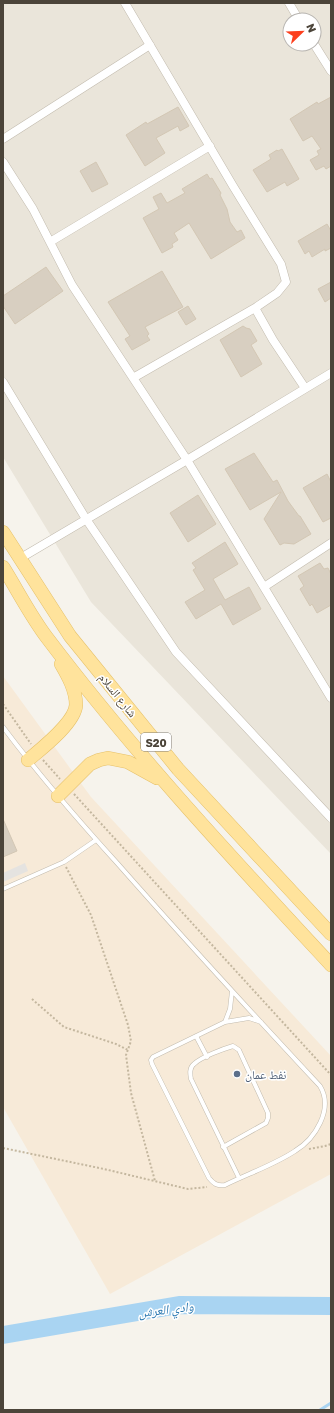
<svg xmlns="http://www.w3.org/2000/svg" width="334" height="1413" font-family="'Golos Text','Noto Naskh Arabic',sans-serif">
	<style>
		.residential { fill: #eae5da; fill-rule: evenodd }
		.commercial { fill: #f7ead8 }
		.parking { fill: #e5e3e0 }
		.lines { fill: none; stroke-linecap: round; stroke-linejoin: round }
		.stream { stroke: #a9d4f2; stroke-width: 3 }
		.river { stroke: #a9d4f2; stroke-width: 18 }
		.building { fill: #d8cfc1; stroke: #d3c7b4 }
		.lane-casing { stroke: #c2bbae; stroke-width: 5 }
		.street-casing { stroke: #c2bbae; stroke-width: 9 }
		.primary-casing { stroke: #e6c16a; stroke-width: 14 }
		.path { stroke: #c4b79f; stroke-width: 2; stroke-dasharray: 2 2; stroke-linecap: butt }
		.lane { stroke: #fff; stroke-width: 4 }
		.street { stroke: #fff; stroke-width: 8 }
		.primary { stroke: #ffe39c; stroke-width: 13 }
		.service-dot { fill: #5c6f8a; stroke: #fff; stroke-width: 1.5 }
		.labels { text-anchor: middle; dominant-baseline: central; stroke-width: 3; stroke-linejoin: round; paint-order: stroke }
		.shield { fill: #fff; stroke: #817c74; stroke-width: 1 }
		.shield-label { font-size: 11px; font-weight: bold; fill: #4b4439 }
		.street-label { font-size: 12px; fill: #4b4439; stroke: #fff }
		.service-label { font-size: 12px; fill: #4e5e75; stroke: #fff; text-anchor: start }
		.water-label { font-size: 13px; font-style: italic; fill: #2e7ab2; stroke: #fff }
	</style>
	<rect width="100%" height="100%" fill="#f6f3ec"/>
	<!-- residential -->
	<path class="residential" d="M 3,3 L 331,3 L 331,854 L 91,602 L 3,457 ZM 290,20 L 314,20 L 314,44 L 290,44 Z"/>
	<!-- commercial -->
	<path class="commercial" d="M 3,676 L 91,797 L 331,1056 L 331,1174 L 110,1294 L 3,1107 Z"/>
	<!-- parking -->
	<path class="parking" d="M 25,863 L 28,871 L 3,882 L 3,873 Z"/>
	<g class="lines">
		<!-- stream -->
		<path class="stream" d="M 320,1410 L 331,1403"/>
		<!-- river -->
		<path class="river" d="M 3,1335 L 179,1305 L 331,1306"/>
	</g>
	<!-- building -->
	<path class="building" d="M 331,97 L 331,166 L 326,169 L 324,166 L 316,170 L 310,160 L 319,155 L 317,151 L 321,149 L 312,136 L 303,141 L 290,119 L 317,102 L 318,104 Z
		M 178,107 L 189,126 L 180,131 L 178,126 L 156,138 L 165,153 L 145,166 L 126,135 L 146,122 L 147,124 Z
		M 282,149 L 299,179 L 287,186 L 285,182 L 267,192 L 253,170 L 271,159 L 269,155 L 277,150 L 278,151 Z
		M 96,162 L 108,184 L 92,192 L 80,171 Z
		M 207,174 L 210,179 L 212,178 L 221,193 L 220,195 L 227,209 L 230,222 L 237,232 L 241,230 L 245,238 L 211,259 L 189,223 L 174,233 L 178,240 L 172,244 L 173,247 L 162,253 L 143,218 L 159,209 L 153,197 L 161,193 L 167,203 L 185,193 L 182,189 Z
		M 327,224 L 331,231 L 331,248 L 325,251 L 325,249 L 312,257 L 309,251 L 305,254 L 298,241 Z
		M 46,267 L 63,291 L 15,324 L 3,306 L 3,296 Z
		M 162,271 L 183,307 L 145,327 L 149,334 L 147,336 L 150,340 L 132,350 L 125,339 L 130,336 L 108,302 Z
		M 331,282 L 331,298 L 325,302 L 318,289 Z
		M 188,306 L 196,319 L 186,325 L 178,312 Z
		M 243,326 L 246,328 L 250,329 L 257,341 L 251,345 L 262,364 L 241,377 L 220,340 Z
		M 254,453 L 273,482 L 277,480 L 288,501 L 299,516 L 300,516 L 311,534 L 294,544 L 284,543 L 280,545 L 264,519 L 281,492 L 250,510 L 225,469 Z
		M 327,474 L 331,482 L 331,518 L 323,522 L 303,488 Z
		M 198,495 L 216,524 L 188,542 L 170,513 Z
		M 225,542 L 238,564 L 213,579 L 225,600 L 249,587 L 261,609 L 233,625 L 221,604 L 196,619 L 185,602 L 205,590 L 193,570 L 196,568 L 192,563 Z
		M 320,563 L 324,569 L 328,568 L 331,574 L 331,605 L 317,613 L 312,604 L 310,606 L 300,589 L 304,586 L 298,576 Z
		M 3,819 L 17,851 L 3,857 Z"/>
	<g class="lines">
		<defs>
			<path id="lane" d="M 3,727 C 39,775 78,820 118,864 C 184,939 252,1013 320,1086 C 334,1109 315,1139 295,1151 C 274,1165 247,1174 225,1185 C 217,1186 214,1184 209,1178 L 152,1064 L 151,1060 L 153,1057 L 225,1022 L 249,1018 L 261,1022
				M 3,889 L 64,862 L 96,840
				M 225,1022 L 230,1009 L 232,991
				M 196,1036 L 207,1057
				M 223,1147 L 266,1123 L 268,1118 L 268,1113 L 239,1050 L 233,1046 C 223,1049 201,1057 194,1064 C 189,1068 190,1074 191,1079 L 239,1178"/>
			<path id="street" d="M 125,3 L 233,186 L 281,264 L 286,282 L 277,293 L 255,308 L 273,340 L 305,388
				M 289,3 L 299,20
				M 314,44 L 331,71
				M 3,139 L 150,45
				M 3,162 L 33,209 L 72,285 L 187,460 L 331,698
				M 50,242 L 210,146
				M 133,378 L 255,308
				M 3,382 L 86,519 L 176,652 L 331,818
				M 19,559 L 187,460 L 331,373
				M 264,587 L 331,543"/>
			<path id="primary" d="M 3,532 L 70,636 L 178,769 L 331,934
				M 3,567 C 18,591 31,617 48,639 C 135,754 233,859 331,965
				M 28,760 C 41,749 75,723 76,705 C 76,690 68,676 61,664
				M 58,796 L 90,764 L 99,760 L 108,758 L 128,762 L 157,778"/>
		</defs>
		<!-- lane casing -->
		<use href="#lane" class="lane-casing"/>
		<!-- street casing -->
		<use href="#street" class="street-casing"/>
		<!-- primary casing -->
		<use href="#primary" class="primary-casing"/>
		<!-- path -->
		<path class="path" d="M 3,704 L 31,744
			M 43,760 L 60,779
			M 74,794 L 331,1075
			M 66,867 L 91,915 L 128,1025 L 131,1041 L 126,1055 L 131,1093 L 155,1181
			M 32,999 L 64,1027 L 116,1044 L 128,1050
			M 3,1148 L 104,1169 L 188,1189 L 207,1187
			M 309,1149 L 325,1146 L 331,1144"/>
		<!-- lane -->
		<use href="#lane" class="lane"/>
		<!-- street -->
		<use href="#street" class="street"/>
		<!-- primary -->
		<use href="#primary" class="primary"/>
	</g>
	<!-- markers -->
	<circle class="service-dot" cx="237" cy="1074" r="4"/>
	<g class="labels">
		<!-- shield labels -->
		<rect class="shield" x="141" y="733" width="30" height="18" rx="3"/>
		<g class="shield-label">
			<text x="156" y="742">S20</text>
		</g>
		<!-- street labels -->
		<g class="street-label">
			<text transform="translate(118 695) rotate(51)">شارع السلام</text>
		</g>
		<!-- service labels -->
		<g class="service-label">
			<text x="245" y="1074">نفط عمان</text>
		</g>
		<!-- water labels -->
		<g class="water-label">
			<text transform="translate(166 1309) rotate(-7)">وادي العرش</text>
		</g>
	</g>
	<!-- border -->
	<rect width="334" height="1413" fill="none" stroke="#4b4439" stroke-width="8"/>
	<!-- north arrow -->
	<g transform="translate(302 32) rotate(67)"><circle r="19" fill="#ffffff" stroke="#b7b4b0"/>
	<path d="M0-3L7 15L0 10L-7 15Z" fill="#fc3f1d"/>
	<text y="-6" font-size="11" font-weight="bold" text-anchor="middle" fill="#4b4439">N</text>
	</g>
</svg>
